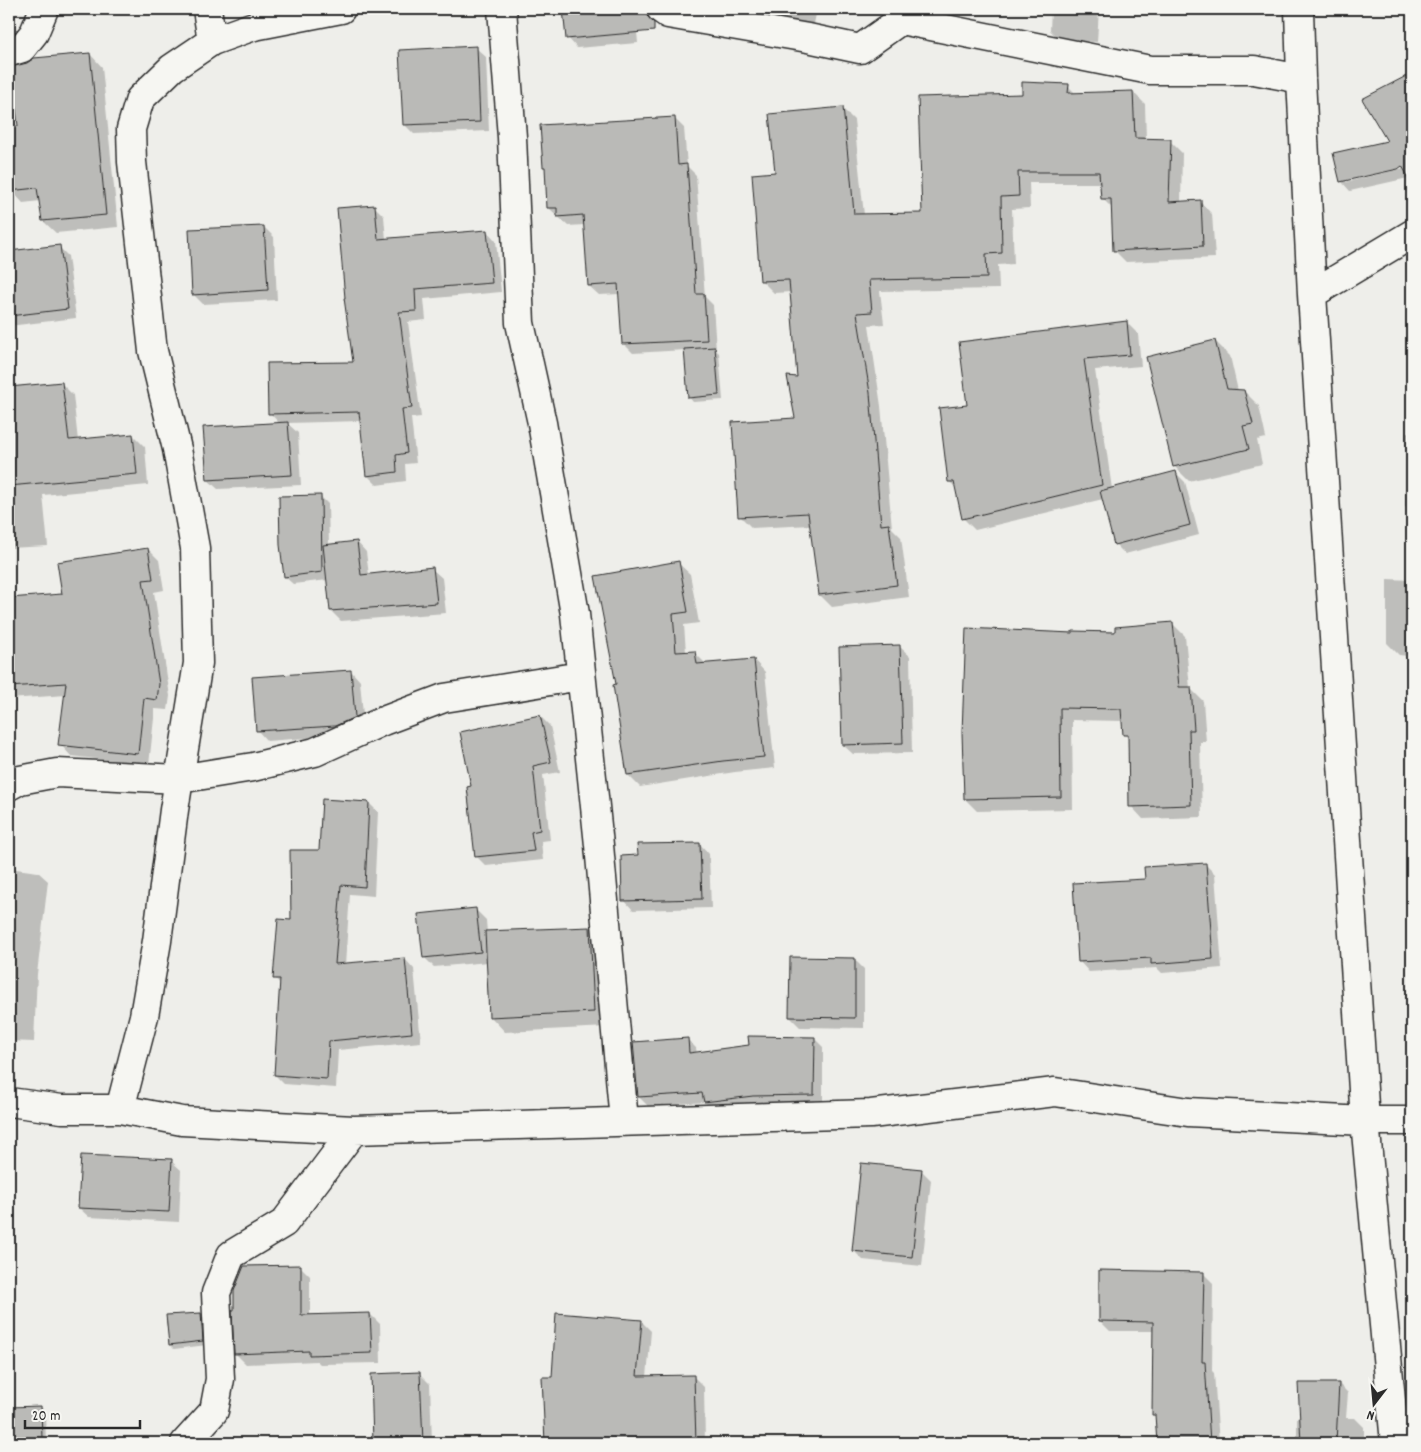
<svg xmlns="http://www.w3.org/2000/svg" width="1421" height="1452" font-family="Dekko,sans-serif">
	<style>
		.shadow { fill: #0003; fill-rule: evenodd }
		.building { fill: #babab7; stroke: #2b2b2b }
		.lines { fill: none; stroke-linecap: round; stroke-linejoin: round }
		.minor-casing { stroke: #2b2b2b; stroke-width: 31 }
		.minor { stroke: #f6f6f2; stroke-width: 28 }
	</style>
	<rect width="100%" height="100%" fill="#eeeeea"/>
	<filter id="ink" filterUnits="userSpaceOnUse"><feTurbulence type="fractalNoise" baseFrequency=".02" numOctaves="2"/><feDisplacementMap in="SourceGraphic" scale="10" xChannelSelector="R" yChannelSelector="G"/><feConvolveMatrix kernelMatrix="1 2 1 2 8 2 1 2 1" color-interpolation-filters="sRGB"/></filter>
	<g filter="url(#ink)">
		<!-- shadow -->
		<path class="shadow" d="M 564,9 L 635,9 L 638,43 L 577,48 L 568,38 Z
			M 685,9 L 817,9 L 812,34 Z
			M 1051,9 L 1099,9 L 1097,42 L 1059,40 L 1050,30 Z
			M 476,48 L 486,57 L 489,131 L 414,134 L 404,124 Z
			M 90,54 L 102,67 L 118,227 L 56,233 L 43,221 L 40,201 L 23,203 L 11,190 L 9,177 L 9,129 L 19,127 Z
			M 1412,74 L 1412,175 L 1408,178 L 1350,191 L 1341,181 L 1389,141 L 1364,100 ZM 1404,166 L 1404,168 L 1346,182 L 1346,179 Z
			M 1068,86 L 1076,94 L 1133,92 L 1145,104 L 1146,140 L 1170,141 L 1182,153 L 1181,203 L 1200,202 L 1212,214 L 1215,258 L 1126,262 L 1114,250 L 1113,209 L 1102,198 L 1101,183 L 1029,183 L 1030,208 L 1012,209 L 1014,264 L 998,265 L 999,289 L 880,291 L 884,324 L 869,325 L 881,406 L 892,528 L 901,537 L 909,597 L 832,607 L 820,595 L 811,525 L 752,528 L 740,516 L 796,419 L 798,378 L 791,292 L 774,293 L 762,281 L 776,173 L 842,108 L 854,120 L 864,215 L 923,214 L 1023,95 Z
			M 674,118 L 684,128 L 687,166 L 696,175 L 705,297 L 713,305 L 716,350 L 719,353 L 723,400 L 693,402 L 689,397 L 685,350 L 633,353 L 623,343 L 620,294 L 599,295 L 589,286 L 584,225 L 568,226 L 549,208 L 546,169 L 544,167 Z
			M 374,206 L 384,216 L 386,240 L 487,231 L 496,241 L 501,292 L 424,299 L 426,320 L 408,322 L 421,417 L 411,418 L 416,463 L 405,464 L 406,481 L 377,485 L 367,475 L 362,421 L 287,423 L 298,433 L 301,485 L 218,489 L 208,480 L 280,424 L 270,413 L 354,363 Z
			M 264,227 L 274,237 L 277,300 L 203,304 L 193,294 Z
			M 59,247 L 68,256 L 76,318 L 9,326 L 9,253 Z
			M 1127,323 L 1138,334 L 1141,366 L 1095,370 L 1112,489 L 1175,472 L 1185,482 L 1199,535 L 1125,554 L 1115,544 L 1103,499 L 975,530 L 963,518 L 956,488 L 950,482 L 968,406 Z
			M 1215,341 L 1230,356 L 1238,391 L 1244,391 L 1259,406 L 1266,438 L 1257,440 L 1262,464 L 1189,481 L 1174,466 Z
			M 9,362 L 11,388 L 61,383 L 73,395 L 78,441 L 133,435 L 145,447 L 148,485 L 43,495 L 48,546 L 9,548 Z
			M 1406,432 L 1412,433 L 1412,513 L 1405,506 Z
			M 320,496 L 328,504 L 329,546 L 357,542 L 366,552 L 369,575 L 432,569 L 442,578 L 446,613 L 341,621 L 331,611 L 328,580 L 293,584 L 285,577 Z
			M 148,549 L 159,560 L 164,590 L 154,592 L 170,696 L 168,710 L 155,709 L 149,765 L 71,756 L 60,744 L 66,695 L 9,699 L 9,599 L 63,595 Z
			M 678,563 L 690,574 L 699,623 L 684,625 L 686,652 L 694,652 L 707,665 L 754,660 L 765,672 L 775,768 L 735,772 L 640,787 L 628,775 L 617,685 Z
			M 1387,579 L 1412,580 L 1412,690 L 1405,683 L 1408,656 L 1399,655 L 1387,643 Z
			M 1173,624 L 1185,636 L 1190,688 L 1203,701 L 1206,742 L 1200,742 L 1202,817 L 1143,819 L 1131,806 L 1129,739 L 1124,734 L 1123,721 L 1072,720 L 1073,809 L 977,811 L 965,799 L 1074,634 L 1116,633 Z
			M 900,647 L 910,656 L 912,753 L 853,754 L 843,745 Z
			M 351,671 L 360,681 L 364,726 L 346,735 L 267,741 L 258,731 L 253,678 Z
			M 540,716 L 550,726 L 560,772 L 543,775 L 550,840 L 541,841 L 543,860 L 486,866 L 477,857 L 473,787 Z
			M 369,803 L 378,812 L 374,896 L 350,894 L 345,965 L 405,959 L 414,969 L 421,1042 L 338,1050 L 336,1088 L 284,1084 L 275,1075 L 281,985 L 275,978 L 293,921 Z
			M 700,844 L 709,854 L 711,908 L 633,910 L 624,900 L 639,857 Z
			M 1205,864 L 1215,874 L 1222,968 L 1162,973 L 1157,968 L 1089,972 L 1080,962 L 1075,884 L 1146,880 Z
			M 9,868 L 38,872 L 48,881 L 37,974 L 34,1042 L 9,1041 Z
			M 476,910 L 486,920 L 487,933 L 590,928 L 605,943 L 608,1027 L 505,1032 L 491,1017 L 488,962 L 434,967 L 424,957 Z
			M 854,959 L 864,969 L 864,1028 L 800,1027 L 790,1017 Z
			M 814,1038 L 823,1047 L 823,1103 L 714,1110 L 705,1102 L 648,1106 L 639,1097 L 687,1039 L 696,1048 L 697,1054 Z
			M 171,1161 L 181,1170 L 179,1222 L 89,1217 L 79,1208 Z
			M 921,1170 L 931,1180 L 922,1266 L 863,1260 L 853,1250 Z
			M 300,1266 L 310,1276 L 310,1316 L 370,1314 L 380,1324 L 381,1363 L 320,1364 L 317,1361 L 246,1364 L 236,1354 Z
			M 1203,1273 L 1213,1283 L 1212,1371 L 1214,1373 L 1219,1443 L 1158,1443 L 1157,1417 L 1153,1414 L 1154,1331 L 1110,1331 L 1100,1321 Z
			M 201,1314 L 205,1318 L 207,1345 L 174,1349 L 170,1345 Z
			M 641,1321 L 651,1331 L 647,1377 L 694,1377 L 704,1387 L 705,1443 L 546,1443 L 543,1379 L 553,1378 Z
			M 420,1374 L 430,1384 L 432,1443 L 374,1443 L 372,1375 Z
			M 1339,1384 L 1348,1393 L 1346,1418 L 1355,1418 L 1364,1427 L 1364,1443 L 1297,1443 L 1297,1417 L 1301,1417 Z
			M 41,1407 L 45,1412 L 46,1443 L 13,1443 L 9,1439 L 9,1408 Z"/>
		<!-- building -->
		<path class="building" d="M 563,9 L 646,9 L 647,16 L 654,23 L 654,31 L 566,39 Z
			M 477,46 L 480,122 L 403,125 L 399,50 Z
			M 90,53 L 106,215 L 42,221 L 37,188 L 9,191 L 9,127 L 18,126 L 11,67 L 27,63 L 34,58 Z
			M 1412,73 L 1412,183 L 1402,166 L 1398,169 L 1340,182 L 1333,153 L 1387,141 L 1362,99 Z
			M 1022,82 L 1069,84 L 1068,93 L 1133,91 L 1135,138 L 1171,139 L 1169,202 L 1201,200 L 1203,246 L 1113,251 L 1111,199 L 1101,199 L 1099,172 L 1018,172 L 1019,196 L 1001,197 L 1002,253 L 986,254 L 987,278 L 869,280 L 872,312 L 857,313 L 870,393 L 881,525 L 889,524 L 897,585 L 819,595 L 808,513 L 738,517 L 732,422 L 795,418 L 787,376 L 797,377 L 789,280 L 760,281 L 752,174 L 775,172 L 769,114 L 843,107 L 849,168 L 850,167 L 854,214 L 922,213 L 918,97 L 1022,94 Z
			M 675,117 L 678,165 L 687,164 L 696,294 L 704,294 L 707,340 L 622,344 L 618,284 L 588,286 L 583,215 L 557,217 L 557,208 L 547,208 L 545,167 L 543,167 L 540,125 Z
			M 375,205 L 378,239 L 487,230 L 492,283 L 415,289 L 416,311 L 399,312 L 412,408 L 402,409 L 407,453 L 396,455 L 397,472 L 366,476 L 359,412 L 268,414 L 267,363 L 353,362 L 344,298 L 345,298 L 337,208 Z
			M 264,226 L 268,290 L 192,295 L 189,229 Z
			M 60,245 L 68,309 L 9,316 L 9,251 Z
			M 1127,321 L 1130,355 L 1084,359 L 1102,485 L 962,519 L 954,482 L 948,482 L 939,408 L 967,405 L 959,342 Z
			M 1215,340 L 1227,389 L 1244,390 L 1253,424 L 1243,426 L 1249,449 L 1173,467 L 1146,357 Z
			M 715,347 L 719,395 L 688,398 L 684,349 Z
			M 62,382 L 69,440 L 133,434 L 137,474 L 9,486 L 9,387 Z
			M 288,422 L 292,475 L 207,480 L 203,427 Z
			M 1176,471 L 1190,525 L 1114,545 L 1100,491 Z
			M 321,495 L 322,572 L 284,577 L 280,545 L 279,496 Z
			M 357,541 L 361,575 L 433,567 L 437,603 L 330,611 L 323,545 Z
			M 148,548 L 153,579 L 143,580 L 159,684 L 157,700 L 144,698 L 138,754 L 58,745 L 66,683 L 9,687 L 9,598 L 62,594 L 57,562 Z
			M 679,561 L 688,612 L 673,614 L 676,652 L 695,651 L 697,664 L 754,659 L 764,757 L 723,761 L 627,775 L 613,685 L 616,684 L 595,576 Z
			M 1173,622 L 1179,687 L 1191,687 L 1194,730 L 1189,730 L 1191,805 L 1129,807 L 1128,735 L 1123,735 L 1121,709 L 1060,708 L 1061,797 L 964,799 L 962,732 L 966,628 L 1072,633 L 1072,631 L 1115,632 L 1115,627 Z
			M 900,645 L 903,743 L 842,745 L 839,647 Z
			M 351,670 L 355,717 L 335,726 L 256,731 L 252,677 Z
			M 540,715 L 551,762 L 533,766 L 540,830 L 531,832 L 534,851 L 475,857 L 467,787 L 471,786 L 460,732 Z
			M 322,799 L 369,802 L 365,887 L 341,885 L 335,964 L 405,958 L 412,1033 L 329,1041 L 327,1079 L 274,1075 L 280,979 L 273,979 L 278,919 L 291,920 L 290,850 L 319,850 Z
			M 700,843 L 702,899 L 622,901 L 621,856 L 638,855 L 637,844 Z
			M 1206,863 L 1213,959 L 1151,964 L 1151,958 L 1078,962 L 1073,883 L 1145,879 L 1144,867 Z
			M 476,908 L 481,952 L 423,958 L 418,914 Z
			M 590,927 L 594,1012 L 489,1017 L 485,931 Z
			M 790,957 L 855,958 L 855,1018 L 789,1017 Z
			M 748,1036 L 815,1037 L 814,1095 L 753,1096 L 704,1102 L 702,1093 L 638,1097 L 633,1042 L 688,1038 L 689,1053 L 749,1045 Z
			M 81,1155 L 172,1159 L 169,1212 L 78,1208 Z
			M 861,1163 L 922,1169 L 912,1257 L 852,1251 Z
			M 301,1265 L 301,1315 L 370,1313 L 372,1353 L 309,1355 L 309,1351 L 234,1354 L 232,1310 L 234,1310 L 234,1291 L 244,1266 Z
			M 1099,1270 L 1204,1272 L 1202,1362 L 1205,1362 L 1210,1443 L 1157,1443 L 1155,1415 L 1152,1415 L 1153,1322 L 1099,1321 Z
			M 201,1313 L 203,1341 L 169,1345 L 166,1315 Z
			M 556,1313 L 642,1320 L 637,1376 L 694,1375 L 696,1443 L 545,1443 L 542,1377 L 552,1377 Z
			M 420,1372 L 423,1443 L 373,1443 L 371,1374 Z
			M 1298,1383 L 1339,1383 L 1336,1443 L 1301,1443 Z
			M 41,1406 L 42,1439 L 9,1439 L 9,1407 Z"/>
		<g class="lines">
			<defs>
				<path id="minor" d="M 207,9 L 212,41
					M 502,9 L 512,137 L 520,323 L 542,423 L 575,614 L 599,845 L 624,1121
					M 661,9 L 668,14 L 808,38 L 860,49 L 901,20 L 1150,70 L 1254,70 L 1301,79
					M 1299,9 L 1301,79 L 1312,294
					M 9,52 L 22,48 L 34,33 L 44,9
					M 9,786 L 20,780 L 57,773 L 179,779 L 253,767 L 315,752 L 383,721 L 444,698 L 581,676
					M 9,1102 L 62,1109 L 120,1109 L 182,1121 L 354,1130 L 871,1114 L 1055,1092 L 1188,1112 L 1365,1121 L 1412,1121
					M 120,1109 L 144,1016 L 157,941 L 174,810 L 198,663 L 195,548 L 177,449 L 153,351 L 132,162 L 131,129 L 140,99 L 172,68 L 212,41 L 254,26 L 341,9
					M 185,1443 L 214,1411 L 220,1379 L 216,1293 L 231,1255 L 284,1223 L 354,1130
					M 1395,1443 L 1365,1121 L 1312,294 L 1412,234"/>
			</defs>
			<!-- minor casing -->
			<use href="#minor" class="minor-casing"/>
			<!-- minor -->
			<use href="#minor" class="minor"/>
		</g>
	</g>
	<!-- margin -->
	<rect width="1421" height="1452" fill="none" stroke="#f6f6f2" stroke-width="30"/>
	<rect x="15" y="15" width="1391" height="1422" fill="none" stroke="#2b2b2b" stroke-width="2" filter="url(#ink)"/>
	<!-- north arrow -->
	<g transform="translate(1374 1404) rotate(196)" stroke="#f6f6f2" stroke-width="4" paint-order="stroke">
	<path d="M0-4L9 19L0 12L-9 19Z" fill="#2b2b2b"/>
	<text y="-8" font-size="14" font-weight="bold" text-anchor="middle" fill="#2b2b2b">N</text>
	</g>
	<!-- scale -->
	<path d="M25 1420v8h115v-8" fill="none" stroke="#2b2b2b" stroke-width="2.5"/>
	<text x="32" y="1420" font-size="15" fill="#2b2b2b" stroke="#f6f6f2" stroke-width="4" paint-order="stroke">20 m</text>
</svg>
